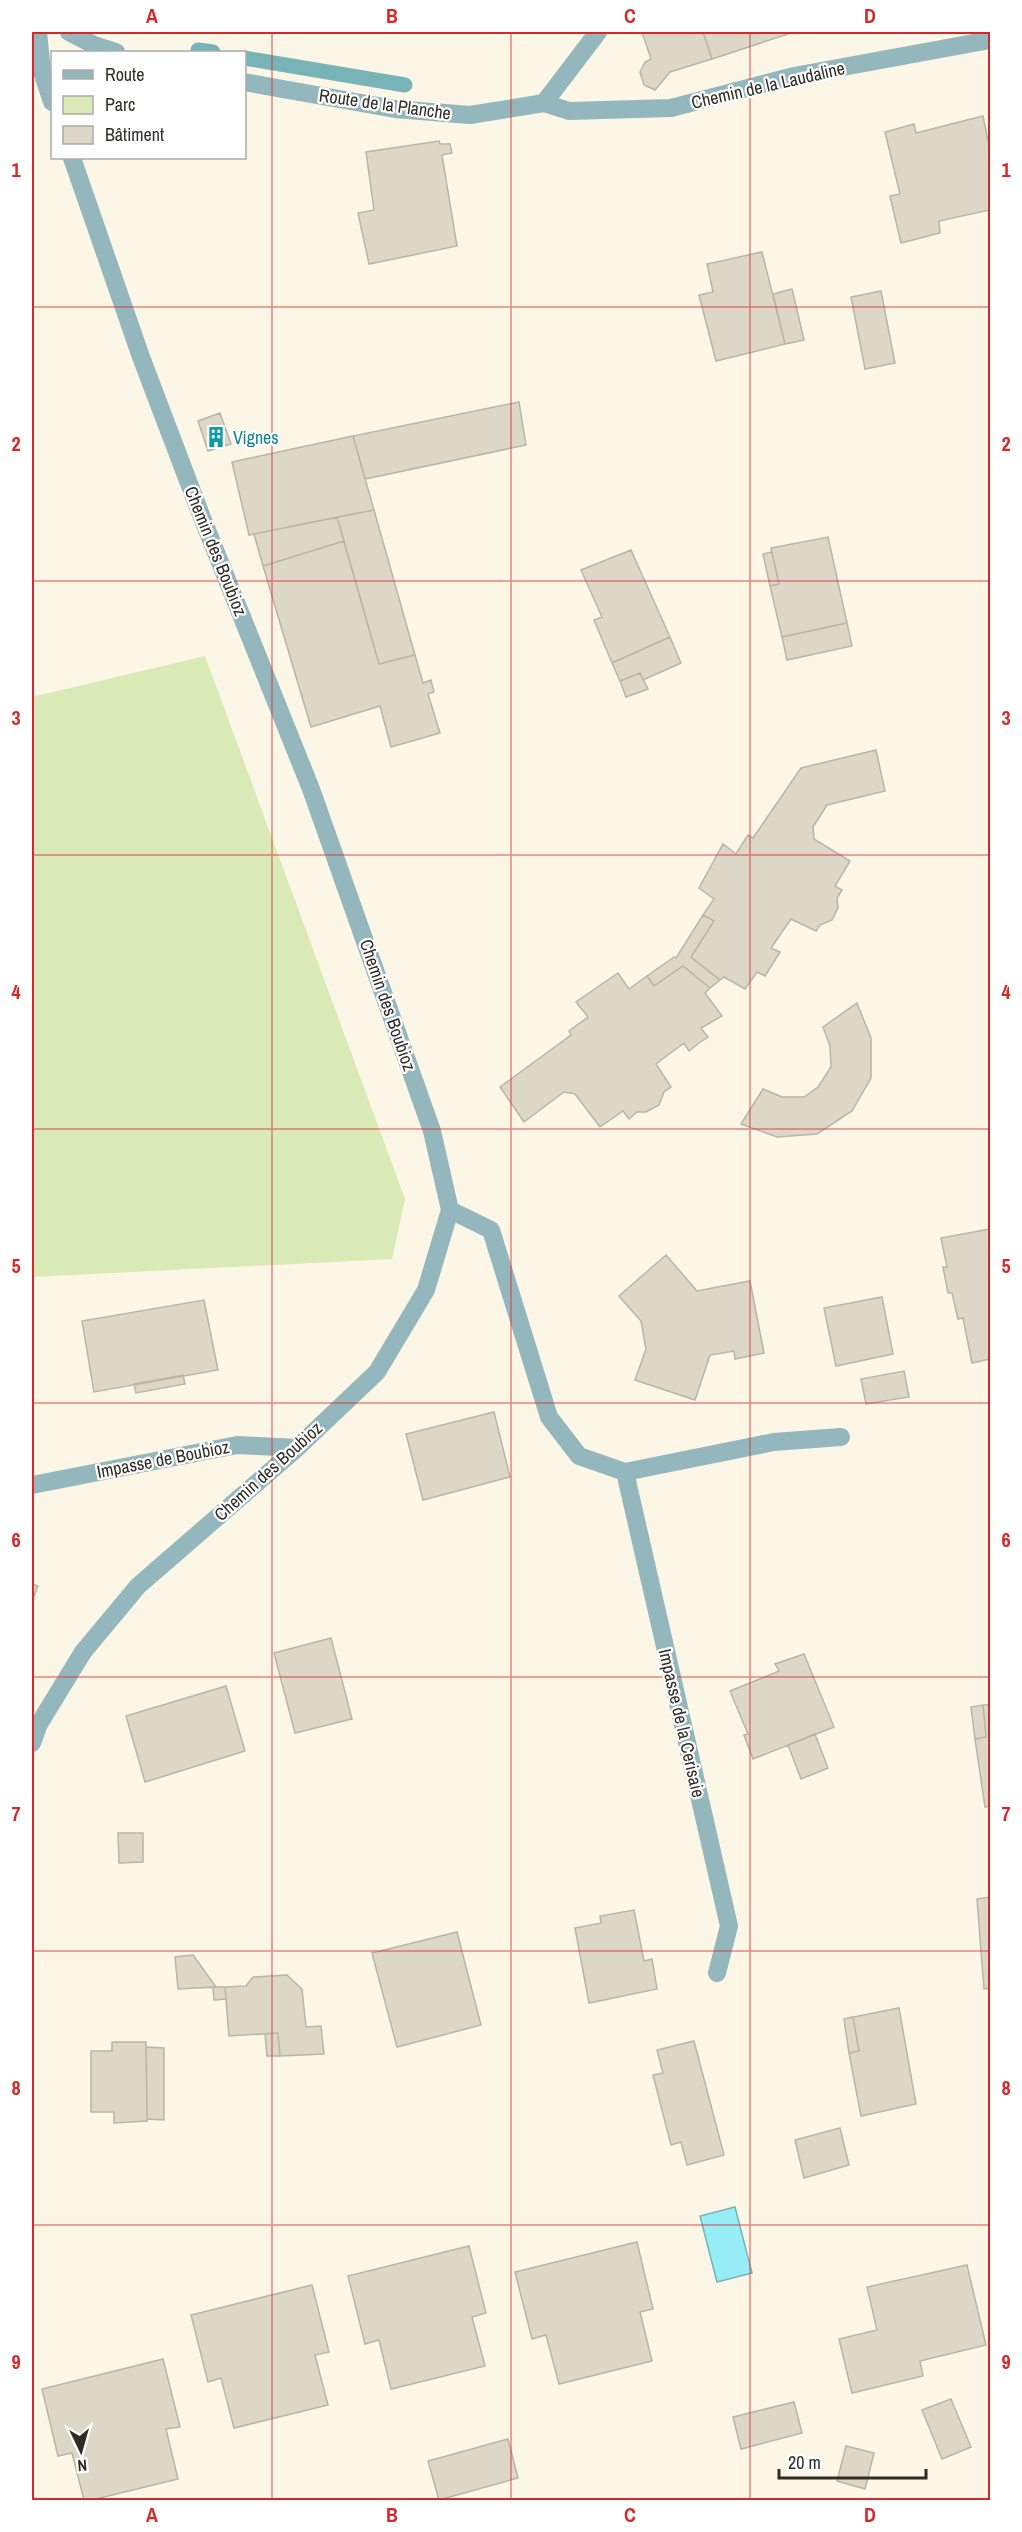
<svg xmlns="http://www.w3.org/2000/svg" width="1022" height="2532" font-family="'Archivo Narrow',sans-serif">
	<style>
		.green { fill: #d9eab6 }
		.water { fill: #97edf5; stroke: #78b3b7; stroke-width: 1.5 }
		.lines { fill: none; stroke-linecap: round; stroke-linejoin: round }
		.stream { stroke: #78b3b7; stroke-width: 15 }
		.building { fill: #dcd7c7; stroke: #bab5a6; stroke-width: 1.5 }
		.minor { stroke: #94b6bd; stroke-width: 18 }
		.grid { fill: none; stroke: #d62828; stroke-width: 1.5; stroke-opacity: 0.55 }
		.labels { text-anchor: middle; dominant-baseline: central; stroke-width: 4.5; stroke-linejoin: round; paint-order: stroke }
		.street-label { font-size: 18px; fill: #2e2c25; stroke: #fff }
		.culture-label { font-size: 18px; fill: #0d838f; stroke: #fff; text-anchor: start }
		.neatline { fill: none; stroke: #d62828; stroke-width: 2 }
		.grid-label { font-size: 20px; text-anchor: middle; font-weight: bold; fill: #d62828 }
	</style>
	<rect width="100%" height="100%" fill="#fbf6e5"/>
	<!-- green -->
	<path class="green" d="M 205,656 L 405,1199 L 392,1259 L 32,1277 L 32,697 Z"/>
	<!-- water -->
	<path class="water" d="M 735,2207 L 752,2273 L 717,2282 L 700,2216 Z"/>
	<g class="lines">
		<!-- stream -->
		<path class="stream" d="M 198,50 L 213,52
			M 244,58 L 405,85"/>
	</g>
	<!-- building -->
	<path class="building" d="M 642,32 L 703,32 L 712,59 L 670,72 L 655,90 L 644,85 L 640,72 L 645,62 L 651,59 Z
		M 703,32 L 794,32 L 712,59 Z
		M 983,116 L 990,151 L 990,210 L 939,221 L 940,233 L 901,243 L 890,196 L 900,194 L 885,132 L 914,124 L 916,133 Z
		M 439,141 L 440,144 L 450,144 L 452,153 L 442,155 L 457,246 L 369,264 L 358,213 L 374,210 L 366,152 Z
		M 762,252 L 785,344 L 716,361 L 699,295 L 713,292 L 707,264 Z
		M 792,289 L 804,340 L 785,344 L 773,294 Z
		M 881,291 L 895,363 L 865,369 L 851,297 Z
		M 519,402 L 526,445 L 365,479 L 353,436 Z
		M 220,413 L 231,444 L 208,451 L 198,421 Z
		M 353,436 L 374,510 L 249,535 L 232,462 Z
		M 374,510 L 415,655 L 379,664 L 337,517 Z
		M 337,517 L 344,541 L 263,566 L 254,534 Z
		M 828,537 L 847,623 L 782,637 L 770,586 L 779,584 L 771,548 Z
		M 344,541 L 379,664 L 415,655 L 423,683 L 431,680 L 434,692 L 428,694 L 440,733 L 391,747 L 380,706 L 311,727 L 263,566 Z
		M 631,550 L 670,637 L 612,663 L 594,620 L 602,617 L 581,570 Z
		M 772,552 L 779,584 L 770,586 L 763,554 Z
		M 847,623 L 852,646 L 787,660 L 782,637 Z
		M 670,637 L 681,663 L 643,680 L 640,673 L 620,681 L 612,663 Z
		M 640,673 L 648,689 L 626,697 L 620,681 Z
		M 876,750 L 885,791 L 827,805 L 813,827 L 814,839 L 850,861 L 835,886 L 842,890 L 837,898 L 838,908 L 832,920 L 820,925 L 816,931 L 791,919 L 771,948 L 780,952 L 765,976 L 757,972 L 745,989 L 724,977 L 720,980 L 691,957 L 714,921 L 703,915 L 714,899 L 699,888 L 723,844 L 736,854 L 748,835 L 753,838 L 801,768 Z
		M 703,915 L 714,921 L 691,957 L 720,980 L 710,988 L 683,966 L 654,986 L 647,976 L 674,957 L 676,958 Z
		M 683,966 L 710,988 L 705,993 L 722,1016 L 701,1028 L 708,1037 L 699,1043 L 689,1051 L 684,1043 L 656,1064 L 671,1087 L 664,1092 L 659,1105 L 646,1112 L 637,1112 L 629,1119 L 623,1111 L 600,1127 L 575,1094 L 564,1092 L 524,1122 L 500,1087 L 571,1035 L 569,1031 L 588,1017 L 576,1002 L 618,973 L 629,989 L 647,976 L 654,986 Z
		M 857,1003 L 871,1038 L 871,1078 L 852,1111 L 817,1134 L 777,1137 L 741,1124 L 763,1089 L 782,1097 L 804,1097 L 818,1087 L 831,1067 L 830,1046 L 823,1027 Z
		M 990,1229 L 990,1359 L 972,1363 L 963,1318 L 958,1319 L 952,1293 L 948,1293 L 943,1267 L 947,1267 L 941,1238 Z
		M 666,1255 L 697,1291 L 750,1281 L 764,1353 L 735,1359 L 734,1351 L 710,1355 L 695,1400 L 635,1380 L 646,1349 L 641,1321 L 619,1296 Z
		M 882,1297 L 893,1354 L 836,1366 L 824,1308 Z
		M 204,1300 L 218,1370 L 94,1392 L 82,1321 Z
		M 904,1371 L 909,1397 L 866,1404 L 861,1379 Z
		M 183,1375 L 185,1384 L 136,1393 L 134,1384 Z
		M 494,1412 L 510,1477 L 423,1500 L 406,1434 Z
		M 32,1584 L 38,1586 L 32,1601 Z
		M 331,1638 L 352,1719 L 295,1733 L 274,1653 Z
		M 804,1654 L 834,1727 L 753,1759 L 744,1735 L 748,1734 L 730,1691 L 779,1671 L 775,1664 Z
		M 226,1686 L 245,1751 L 145,1782 L 126,1716 Z
		M 983,1705 L 990,1705 L 990,1806 L 985,1807 L 975,1739 L 986,1737 Z
		M 983,1705 L 986,1737 L 975,1739 L 971,1707 Z
		M 815,1734 L 828,1768 L 801,1779 L 788,1745 Z
		M 118,1833 L 143,1833 L 143,1862 L 119,1863 Z
		M 990,1897 L 990,1988 L 984,1989 L 977,1899 Z
		M 634,1910 L 644,1961 L 652,1959 L 657,1989 L 589,2003 L 575,1928 L 601,1923 L 600,1916 Z
		M 457,1932 L 481,2025 L 397,2047 L 372,1953 Z
		M 193,1955 L 216,1987 L 178,1989 L 175,1957 Z
		M 287,1975 L 302,1989 L 306,2027 L 321,2026 L 324,2054 L 280,2056 L 278,2033 L 229,2036 L 225,1987 L 246,1986 L 253,1977 Z
		M 213,1987 L 225,1987 L 226,1999 L 214,2000 Z
		M 899,2008 L 916,2104 L 861,2116 L 849,2053 L 859,2051 L 853,2017 Z
		M 853,2017 L 859,2051 L 849,2053 L 844,2019 Z
		M 278,2033 L 280,2056 L 267,2056 L 265,2034 Z
		M 694,2041 L 724,2155 L 687,2165 L 681,2142 L 671,2145 L 653,2075 L 663,2073 L 657,2050 Z
		M 112,2042 L 146,2042 L 147,2121 L 114,2123 L 114,2112 L 91,2112 L 91,2051 L 112,2051 Z
		M 146,2047 L 164,2048 L 164,2120 L 147,2119 Z
		M 840,2128 L 849,2165 L 804,2178 L 795,2140 Z
		M 637,2242 L 653,2309 L 640,2312 L 652,2361 L 559,2384 L 546,2335 L 532,2339 L 515,2272 Z
		M 469,2246 L 486,2313 L 472,2317 L 485,2366 L 391,2389 L 379,2340 L 365,2344 L 348,2276 Z
		M 967,2265 L 986,2345 L 920,2361 L 923,2376 L 852,2393 L 839,2339 L 877,2330 L 867,2287 Z
		M 312,2285 L 329,2352 L 315,2355 L 328,2405 L 234,2428 L 221,2378 L 208,2382 L 191,2315 Z
		M 163,2359 L 180,2427 L 166,2429 L 178,2479 L 92,2500 L 84,2500 L 72,2453 L 58,2456 L 42,2389 Z
		M 951,2399 L 971,2447 L 942,2459 L 922,2410 Z
		M 794,2402 L 802,2433 L 741,2449 L 733,2417 Z
		M 508,2439 L 518,2478 L 439,2500 L 428,2461 Z
		M 846,2446 L 874,2453 L 865,2489 L 837,2481 Z"/>
	<g class="lines">
		<!-- minor -->
		<path class="minor" d="M 38,32 L 42,72 L 52,102
			M 69,32 L 94,45 L 116,52
			M 244,82 L 395,109 L 470,115 L 544,103 L 598,32
			M 544,103 L 569,111 L 671,108 L 794,76 L 990,40
			M 450,1210 L 491,1230 L 549,1417 L 579,1456 L 625,1472 L 774,1442 L 841,1437
			M 625,1472 L 729,1926 L 717,1973
			M 32,1485 L 237,1445 L 297,1448
			M 32,1743 L 39,1724 L 83,1652 L 138,1586 L 297,1448 L 377,1372 L 426,1290 L 450,1210 L 432,1131 L 311,789 L 201,515 L 141,357 L 72,158"/>
	</g>
	<!-- grid -->
	<path class="grid" d="M 272,32 L 272,2500M 511,32 L 511,2500M 750,32 L 750,2500M 32,307 L 990,307M 32,581 L 990,581M 32,855 L 990,855M 32,1129 L 990,1129M 32,1403 L 990,1403M 32,1677 L 990,1677M 32,1951 L 990,1951M 32,2225 L 990,2225"/>
	<!-- icons -->
	<defs>
		<symbol id="building-bare" viewBox="-9 -9 18 18"><path d="M-4-6H4V6H1V3H-1V6H-4ZM-2.5-4.3h1.7v1.8h-1.7ZM.8-4.3h1.7v1.8H.8ZM-2.5-1h1.7V.8h-1.7ZM.8-1h1.7V.8H.8Z" fill="#0f9aa8" stroke="#fff" stroke-width="2.5" paint-order="stroke"/></symbol>
	</defs>
	<g fill-rule="evenodd">
		<use href="#building-bare" x="201" y="422" width="30" height="30"/>
	</g>
	<g class="labels">
		<!-- street labels -->
		<g class="street-label">
			<text transform="translate(768 85) rotate(-13)">Chemin de la Laudaline</text>
			<text transform="translate(385 104) rotate(8)">Route de la Planche</text>
			<text transform="translate(216 551) rotate(68)">Chemin des Boubioz</text>
			<text transform="translate(388 1005) rotate(71)">Chemin des Boubioz</text>
			<text transform="translate(163 1459) rotate(-11)">Impasse de Boubioz</text>
			<text transform="translate(268 1471) rotate(-42)">Chemin des Boubioz</text>
			<text transform="translate(682 1723) rotate(77)">Impasse de la Cerisaie</text>
		</g>
		<!-- culture labels -->
		<g class="culture-label">
			<text x="233" y="437">Vignes</text>
		</g>
	</g>
	<!-- border -->
	<rect width="1022" height="2532" fill="none" stroke="#ffffff" stroke-width="66"/>
	<!-- legend -->
	<rect x="51" y="51" width="195" height="108" fill="#ffffff" stroke="#ababa8" stroke-width="1.5"/>
	<rect x="63" y="70" width="30" height="9" fill="#94b6bd" stroke="#ababa8" stroke-width="1.5"/>
	<text x="105" y="81" font-size="18" fill="#2e2c25">Route</text>
	<rect x="63" y="96" width="30" height="18" fill="#d9eab6" stroke="#ababa8" stroke-width="1.5"/>
	<text x="105" y="111" font-size="18" fill="#2e2c25">Parc</text>
	<rect x="63" y="126" width="30" height="18" fill="#dcd7c7" stroke="#ababa8" stroke-width="1.5"/>
	<text x="105" y="141" font-size="18" fill="#2e2c25">Bâtiment</text>
	<!-- north arrow -->
	<g transform="translate(81 2451) rotate(175)" stroke="#ffffff" stroke-width="4.5" paint-order="stroke">
	<path d="M0-4.5L10 22L0 15L-10 22Z" fill="#2e2c25"/>
	<text y="-9" font-size="16" font-weight="bold" text-anchor="middle" fill="#2e2c25">N</text>
	</g>
	<!-- scale -->
	<path d="M779 2469v9h147v-9" fill="none" stroke="#2e2c25" stroke-width="3"/>
	<text x="788" y="2469" font-size="18" fill="#2e2c25" stroke="#ffffff" stroke-width="4.5" paint-order="stroke">20 m</text>
	<rect x="33" y="33" width="956" height="2466" class="neatline"/>
	<g class="grid-label">
		<text x="152" y="23">A</text>
		<text x="392" y="23">B</text>
		<text x="630" y="23">C</text>
		<text x="870" y="23">D</text>
		<text x="16" y="177">1</text>
		<text x="1006" y="177">1</text>
		<text x="16" y="451">2</text>
		<text x="1006" y="451">2</text>
		<text x="16" y="725">3</text>
		<text x="1006" y="725">3</text>
		<text x="16" y="999">4</text>
		<text x="1006" y="999">4</text>
		<text x="16" y="1273">5</text>
		<text x="1006" y="1273">5</text>
		<text x="16" y="1547">6</text>
		<text x="1006" y="1547">6</text>
		<text x="16" y="1821">7</text>
		<text x="1006" y="1821">7</text>
		<text x="16" y="2095">8</text>
		<text x="1006" y="2095">8</text>
		<text x="16" y="2369">9</text>
		<text x="1006" y="2369">9</text>
		<text x="152" y="2522">A</text>
		<text x="392" y="2522">B</text>
		<text x="630" y="2522">C</text>
		<text x="870" y="2522">D</text>
	</g>
</svg>
